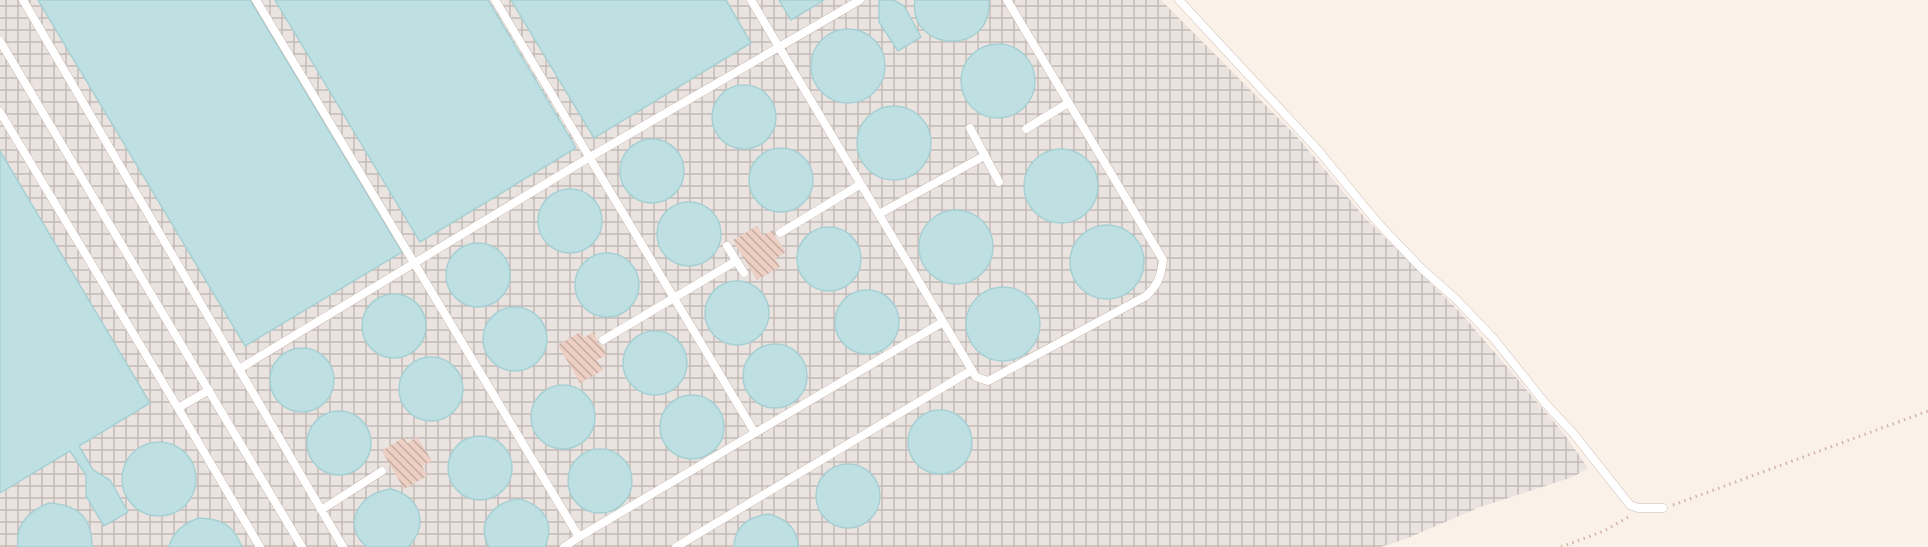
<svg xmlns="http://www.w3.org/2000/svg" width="1928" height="547" font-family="'IBM Plex Sans',sans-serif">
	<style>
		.industrial { fill: url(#industrial-grid) }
		.water { fill: #bfe0e3; stroke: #a6d0d3; stroke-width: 1.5 }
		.building { fill: url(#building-back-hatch) }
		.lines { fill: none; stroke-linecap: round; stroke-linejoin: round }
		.service-casing { stroke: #cebcb3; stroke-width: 9 }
		.path { stroke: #d2b3a6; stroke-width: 3; stroke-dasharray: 1.5 4.5; stroke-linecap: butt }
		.service { stroke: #fff; stroke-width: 8 }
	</style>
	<defs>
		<pattern id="industrial-grid" width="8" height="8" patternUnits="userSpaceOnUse" patternTransform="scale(1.5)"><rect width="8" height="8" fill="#eae3df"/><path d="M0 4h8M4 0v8" fill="none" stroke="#c2bbb7"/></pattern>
		<pattern id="building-back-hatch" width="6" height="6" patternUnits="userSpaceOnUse" patternTransform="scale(1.5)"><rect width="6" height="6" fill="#edd0c3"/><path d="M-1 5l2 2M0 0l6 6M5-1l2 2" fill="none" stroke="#c4aca1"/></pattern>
	</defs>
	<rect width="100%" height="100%" fill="#faf2e9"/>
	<!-- industrial -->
	<path class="industrial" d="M 0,0 L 1161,0 L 1300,140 L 1366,219 L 1460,312 L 1562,431 L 1588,468 L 1573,477 L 1480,507 L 1408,538 L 1381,547 L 0,547 Z"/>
	<!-- water -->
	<path class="water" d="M 38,0 L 250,0 L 402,252 L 245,346 Z
		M 275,0 L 488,0 L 576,148 L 420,242 Z
		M 511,0 L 726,0 L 751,43 L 594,138 Z
		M 779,0 L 824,0 L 791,20 Z
		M 879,0 L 894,0 L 904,6 L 921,37 L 898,51 L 879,22 Z
		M 915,0 L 989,0 C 992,59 907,51 915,0 Z
		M811 66a37 37 0 1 1 74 0a37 37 0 1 1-74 0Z
		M961 81a37 37 0 1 1 74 0a37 37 0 1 1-74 0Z
		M712 117a32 32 0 1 1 64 0a32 32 0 1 1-64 0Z
		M857 143a37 37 0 1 1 74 0a37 37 0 1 1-74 0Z
		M620 171a32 32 0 1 1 64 0a32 32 0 1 1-64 0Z
		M749 180a32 32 0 1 1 64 0a32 32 0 1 1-64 0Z
		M1024 186a37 37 0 1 1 74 0a37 37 0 1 1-74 0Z
		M 0,151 L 150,403 L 79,446 L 93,470 L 110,480 L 128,512 L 104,526 L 86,496 L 86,475 L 70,451 L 0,493 Z
		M538 221a32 32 0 1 1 64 0a32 32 0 1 1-64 0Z
		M657 234a32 32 0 1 1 64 0a32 32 0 1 1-64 0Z
		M919 247a37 37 0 1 1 74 0a37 37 0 1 1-74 0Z
		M1070 262a37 37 0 1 1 74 0a37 37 0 1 1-74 0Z
		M797 259a32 32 0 1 1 64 0a32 32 0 1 1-64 0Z
		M446 275a32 32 0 1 1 64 0a32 32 0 1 1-64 0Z
		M575 285a32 32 0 1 1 64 0a32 32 0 1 1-64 0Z
		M705 313a32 32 0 1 1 64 0a32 32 0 1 1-64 0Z
		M966 324a37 37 0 1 1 74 0a37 37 0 1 1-74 0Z
		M835 322a32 32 0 1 1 64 0a32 32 0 1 1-64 0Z
		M362 326a32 32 0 1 1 64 0a32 32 0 1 1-64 0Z
		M483 339a32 32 0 1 1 64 0a32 32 0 1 1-64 0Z
		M623 363a32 32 0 1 1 64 0a32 32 0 1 1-64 0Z
		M743 376a32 32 0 1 1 64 0a32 32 0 1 1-64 0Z
		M270 380a32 32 0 1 1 64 0a32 32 0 1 1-64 0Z
		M399 389a32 32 0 1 1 64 0a32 32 0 1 1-64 0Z
		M531 417a32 32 0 1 1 64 0a32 32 0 1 1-64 0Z
		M660 427a32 32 0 1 1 64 0a32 32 0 1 1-64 0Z
		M908 442a32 32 0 1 1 64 0a32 32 0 1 1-64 0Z
		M307 443a32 32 0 1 1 64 0a32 32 0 1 1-64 0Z
		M448 468a32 32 0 1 1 64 0a32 32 0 1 1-64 0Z
		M122 479a37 37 0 1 1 74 0a37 37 0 1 1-74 0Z
		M568 481a32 32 0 1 1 64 0a32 32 0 1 1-64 0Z
		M816 496a32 32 0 1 1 64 0a32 32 0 1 1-64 0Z
		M 391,489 C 420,497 430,524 408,547 L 367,547 C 340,525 360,492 391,489 Z
		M 520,499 C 544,506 555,523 545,547 L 489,547 C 475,522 495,501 520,499 Z
		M 49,503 C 78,505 92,517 92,547 L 18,547 C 15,524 29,511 49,503 Z
		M 769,514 C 786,519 798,528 798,547 L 734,547 C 734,526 750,516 769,514 Z
		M 199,518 C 223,519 233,525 242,547 L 169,547 C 173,531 184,523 199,518 Z"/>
	<!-- building -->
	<path class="building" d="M 757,226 L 763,236 L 773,230 L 775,236 L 786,252 L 775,259 L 780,267 L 757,280 L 733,240 Z
		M 580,332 L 583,338 L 594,332 L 598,343 L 602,346 L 607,355 L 597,360 L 603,370 L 580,383 L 558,345 Z
		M 404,437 L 407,443 L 417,437 L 432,461 L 422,466 L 427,476 L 404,489 L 382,451 Z"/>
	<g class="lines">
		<defs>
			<path id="service" d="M 23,0 L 239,369 L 590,157 L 860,0
				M 256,0 L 579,537 L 943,322
				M 495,0 L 755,433
				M 751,0 L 976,377 L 988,381 L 1146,296 C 1158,285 1161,276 1163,260 L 1007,0
				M 1179,0 L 1318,150 L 1378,223 L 1422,269 L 1456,299 L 1494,339 L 1545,403 L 1573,433 L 1630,505 L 1638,508 L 1663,508
				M 0,41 L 302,547
				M 0,112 L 178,408 L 209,390
				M 970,128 L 999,182
				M 1026,129 L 1068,103
				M 879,214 L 984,156
				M 780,233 L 861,184
				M 727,246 L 744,273
				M 603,340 L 736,261
				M 239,369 L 343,547
				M 178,408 L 260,547
				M 321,510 L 382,471
				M 564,547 L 579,537
				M 676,547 L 972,370"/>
		</defs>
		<!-- service casing -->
		<use href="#service" class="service-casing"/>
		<!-- path -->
		<path class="path" d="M 1673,505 L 1928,411
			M 1561,547 L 1604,531 L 1630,516"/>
		<!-- service -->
		<use href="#service" class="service"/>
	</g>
</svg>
